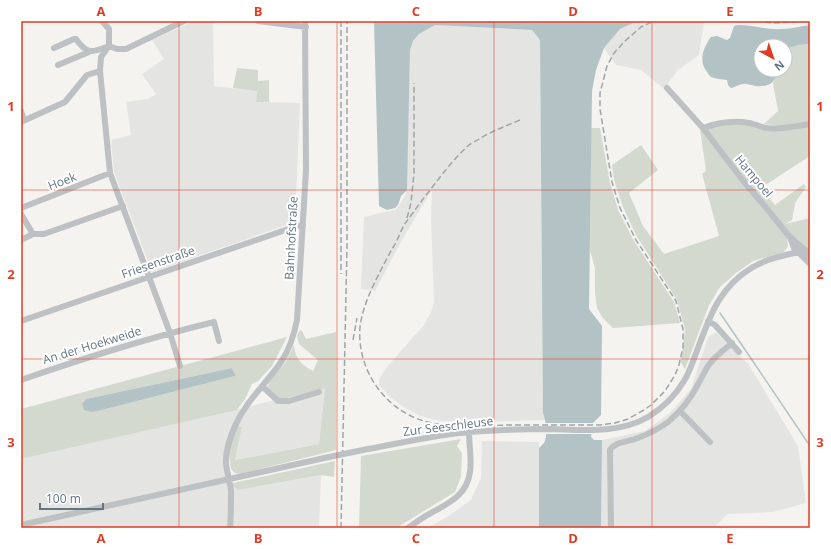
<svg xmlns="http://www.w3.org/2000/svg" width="831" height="549" font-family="'Open Sans',sans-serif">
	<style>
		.built { fill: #e4e5e3 }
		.green { fill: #d3d9cf; fill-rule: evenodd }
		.water { fill: #b3c2c4 }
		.pier { fill: #f4f3ef }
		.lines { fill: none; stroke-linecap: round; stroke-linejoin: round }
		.stream { stroke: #b3c2c4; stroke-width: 1.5 }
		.minor { stroke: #bdc1c4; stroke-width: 6 }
		.rail { stroke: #9ea5a9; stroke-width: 1.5; stroke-dasharray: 6 3; stroke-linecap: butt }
		.minor-bridge { stroke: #bdc1c4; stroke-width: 6 }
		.grid { fill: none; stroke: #df3c24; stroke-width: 1; stroke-opacity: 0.55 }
		.labels { text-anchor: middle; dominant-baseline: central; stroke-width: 4; stroke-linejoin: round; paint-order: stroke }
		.street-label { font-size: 12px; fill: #637680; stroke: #fff }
		.neatline { fill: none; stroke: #df3c24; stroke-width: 1.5 }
		.grid-label { font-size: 13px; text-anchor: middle; font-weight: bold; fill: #df3c24 }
	</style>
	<rect width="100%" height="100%" fill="#f4f3ef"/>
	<!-- built -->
	<path class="built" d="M 194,21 L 213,21 L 214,86 L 257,91 L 256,102 L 300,103 L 295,222 L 152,272 L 114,172 L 111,140 L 131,135 L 126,102 L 148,99 L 156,94 L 142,74 L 164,59 L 152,40 Z
		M 637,21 L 704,21 L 699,55 L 678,70 L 664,89 L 641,70 L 616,65 L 604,48 L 620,29 Z
		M 435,25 L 532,30 L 540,40 L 543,413 L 546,420 L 477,422 L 441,421 L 432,419 L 418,415 L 402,406 L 390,397 L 379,385 L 379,379 L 387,367 L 424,325 L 432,310 L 434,301 L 431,218 L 432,190 L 402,240 L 375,291 L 361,289 L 364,217 L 397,209 L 406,194 L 410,50 L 411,46 L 413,41 L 419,34 Z
		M 716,332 L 749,365 L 798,446 L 806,503 L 773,512 L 727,514 L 714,528 L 601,528 L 602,440 L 645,431 L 670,413 L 691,389 L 708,337 Z
		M 325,387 L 319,444 L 235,460 L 242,427 L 229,461 L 233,486 L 238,490 L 321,475 L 319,528 L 21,528 L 21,459 L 236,410 Z
		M 482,441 L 539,442 L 539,528 L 427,528 L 447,517 L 471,500 L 481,478 Z"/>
	<!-- green -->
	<path class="green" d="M 810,44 L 810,121 L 783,126 L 764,124 L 778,111 L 773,83 L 774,81 L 777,70 L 785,70 L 785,49 L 799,45 Z
		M 237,68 L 258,70 L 258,81 L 269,80 L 269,102 L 256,102 L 257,91 L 233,88 Z
		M 724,124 L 747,125 L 766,130 L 810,126 L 810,156 L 761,188 L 775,205 L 804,184 L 806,187 L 795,203 L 792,220 L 785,224 L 810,218 L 810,247 L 805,248 L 787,238 L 788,246 L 784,252 L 753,261 L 736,273 L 720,287 L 709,305 L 685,369 L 681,363 L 685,329 L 677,300 L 636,235 L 623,207 L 614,180 L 612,165 L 641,145 L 658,170 L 629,193 L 643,226 L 664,254 L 719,236 L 702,174 L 706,171 L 700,129 L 703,131 L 713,126 Z
		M 591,128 L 600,128 L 610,183 L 618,210 L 634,241 L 674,302 L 680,323 L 613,328 L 602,317 L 597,308 L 595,293 L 595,268 L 590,251 Z
		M 300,330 L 302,331 L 306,339 L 336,332 L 336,450 L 240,474 L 235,473 L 231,469 C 228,452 232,441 237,426 L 242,427 L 235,460 L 319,444 L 325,388 L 278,400 L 270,391 L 268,386 L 270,380 L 285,363 L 294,345 C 295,359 301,364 313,371 L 318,360 L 299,344 L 297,336 Z
		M 287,337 L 272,366 L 258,381 L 252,384 L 245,399 L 237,410 L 21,459 L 21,409 ZM 232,368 L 235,376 L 98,411 L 92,412 L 82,402 L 86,399 Z
		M 461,439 L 457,446 L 462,453 L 461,477 L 455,492 L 401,525 L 399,528 L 359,528 L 361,456 Z
		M 335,461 L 334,477 L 321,475 L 238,490 L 233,486 L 233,483 Z"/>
	<!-- water -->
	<path class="water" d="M 374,21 L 637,21 L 620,29 L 604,48 L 596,70 L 592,91 L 589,309 L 602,326 L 601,415 L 593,423 L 591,437 L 594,440 L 602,440 L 601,528 L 539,528 L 539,448 C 540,447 542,445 544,443 C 548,436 546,420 543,413 L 540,40 L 532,30 L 435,25 L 419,34 L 413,41 L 410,50 L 407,190 L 401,196 L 398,205 L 395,208 L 387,210 L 379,206 Z
		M 738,25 C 753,25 767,30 782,29 C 791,29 801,26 810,25 L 810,44 L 799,45 L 785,49 L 785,46 L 761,46 L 761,70 L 777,70 C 776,84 768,87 755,86 C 752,85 749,84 746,84 C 741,83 736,87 731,88 L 728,85 L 727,80 C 722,79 716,79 711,77 C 709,75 707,72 705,69 C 699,58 704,47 711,37 L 717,36 L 727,40 L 730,38 L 734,26 Z
		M 232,368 L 235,375 L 235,376 L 98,411 L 92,412 L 84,410 L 82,403 L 86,399 Z"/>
	<!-- pier -->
	<path class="pier" d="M 544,423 L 596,423 L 593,434 L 543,434 Z"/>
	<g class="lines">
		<!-- stream -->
		<path class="stream" d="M 720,313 L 748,354 L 810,446"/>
		<!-- minor -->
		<path class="minor" d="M 102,21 L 109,29 L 109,46
			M 258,21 L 306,27
			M 109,46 L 101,57 L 100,71 L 110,173 L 170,333 L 180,366
			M 54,48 L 74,39 L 76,39 C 88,56 93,52 109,46 L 117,49 L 126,49 L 184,21
			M 58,65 L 89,52
			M 667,88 L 703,128 L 744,182 L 763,204 L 789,236 L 806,251 L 810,257
			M 21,111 L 24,120
			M 21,122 L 65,102 L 87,75 L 100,71
			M 703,128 C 717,123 733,120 749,123 C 755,124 761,127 767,128 C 782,130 795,126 810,124
			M 21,208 L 110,173
			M 21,214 L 33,234 L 44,234 L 123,206
			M 790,237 L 794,248 L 810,264
			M 21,240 L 33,234
			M 21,321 L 297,226 L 303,225
			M 708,321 L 715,325 L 739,352
			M 21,380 C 84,358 149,338 214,322 L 219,341
			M 262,386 L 278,401 L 289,401 L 319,392
			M 680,411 L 710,442
			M 368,449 C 401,443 435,435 469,432 C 496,430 523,429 551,429 C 583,430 619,434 648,417 C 663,408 675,396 684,381 C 689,373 692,364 695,356 C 709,320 716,289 753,267 C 770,257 791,254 810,250
			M 21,525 L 329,457
			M 230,528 C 231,516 231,504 231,491 C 230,482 227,473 226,464 C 225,451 230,438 235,426 C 246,401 266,384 281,362 C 290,349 294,335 297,320 L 306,170 L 305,21
			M 408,528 C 415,523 423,517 431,513 C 449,503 467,495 470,472 C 472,459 469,445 469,432
			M 611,528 L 610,450 C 616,441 628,442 638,438 C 648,434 659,429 668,422 C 680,412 690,400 697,386 C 702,378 705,369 711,362 C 717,355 725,349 732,343"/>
		<!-- rail -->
		<path class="rail" d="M 341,21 L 341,274
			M 756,21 L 774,23 L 810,21
			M 520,120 C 506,126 492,131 479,139 C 476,141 472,143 469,145 C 451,161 435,184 420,203 C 415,210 409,218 404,225 C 400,233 397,242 392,249 C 380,272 363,301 360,327 C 357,364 378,400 411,416 C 440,430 475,426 507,425 C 538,425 569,425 600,425 L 615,423 L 628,419 L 644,410 L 651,405 L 665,391 L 675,375 L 679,365 L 683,347 L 683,329 L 676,301 L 636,240 L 620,208 L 612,182 L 600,109 L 600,93 L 607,66 L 614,53 L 625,41 L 641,27 L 654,21
			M 407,218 L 411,203 L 414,173 L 414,83
			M 353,340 L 357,318
			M 341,528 L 347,247 L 347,21"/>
		<!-- minor-bridge -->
		<path class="minor-bridge" d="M 329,457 L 368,449"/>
	</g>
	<!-- grid -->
	<path class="grid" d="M 179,21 L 179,528M 337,21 L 337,528M 494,21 L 494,528M 652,21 L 652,528M 21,190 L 810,190M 21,359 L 810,359"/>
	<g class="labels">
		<!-- street labels -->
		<g class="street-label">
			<text transform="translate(754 176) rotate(50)">Hampoel</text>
			<text transform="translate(62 181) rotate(-21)">Hoek</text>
			<text transform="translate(291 238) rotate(-87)">Bahnhofstraße</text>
			<text transform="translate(158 262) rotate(-19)">Friesenstraße</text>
			<text transform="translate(92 345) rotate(-17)">An der Hoekweide</text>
			<text transform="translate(448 426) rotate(-7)">Zur Seeschleuse</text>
		</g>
	</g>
	<!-- border -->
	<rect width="831" height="549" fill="none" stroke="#ffffff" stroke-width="44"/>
	<!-- north arrow -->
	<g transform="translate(773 58) rotate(140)"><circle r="19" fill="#ffffff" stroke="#c1c8cc"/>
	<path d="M0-3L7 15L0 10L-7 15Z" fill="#df3c24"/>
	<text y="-6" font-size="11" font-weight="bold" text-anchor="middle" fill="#637680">N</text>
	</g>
	<!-- scale -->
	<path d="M40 503v6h63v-6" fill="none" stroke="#637680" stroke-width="2"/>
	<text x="46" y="503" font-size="12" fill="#637680" stroke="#ffffff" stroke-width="3" paint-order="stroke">100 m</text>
	<rect x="22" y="22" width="787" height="505" class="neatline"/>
	<g class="grid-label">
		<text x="101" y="16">A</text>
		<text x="258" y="16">B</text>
		<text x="416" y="16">C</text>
		<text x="573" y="16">D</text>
		<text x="730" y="16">E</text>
		<text x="11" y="111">1</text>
		<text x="820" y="111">1</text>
		<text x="11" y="279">2</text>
		<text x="820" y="279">2</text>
		<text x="11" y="447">3</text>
		<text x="820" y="447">3</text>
		<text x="101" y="543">A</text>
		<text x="258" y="543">B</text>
		<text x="416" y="543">C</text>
		<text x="573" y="543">D</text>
		<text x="730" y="543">E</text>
	</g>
</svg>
